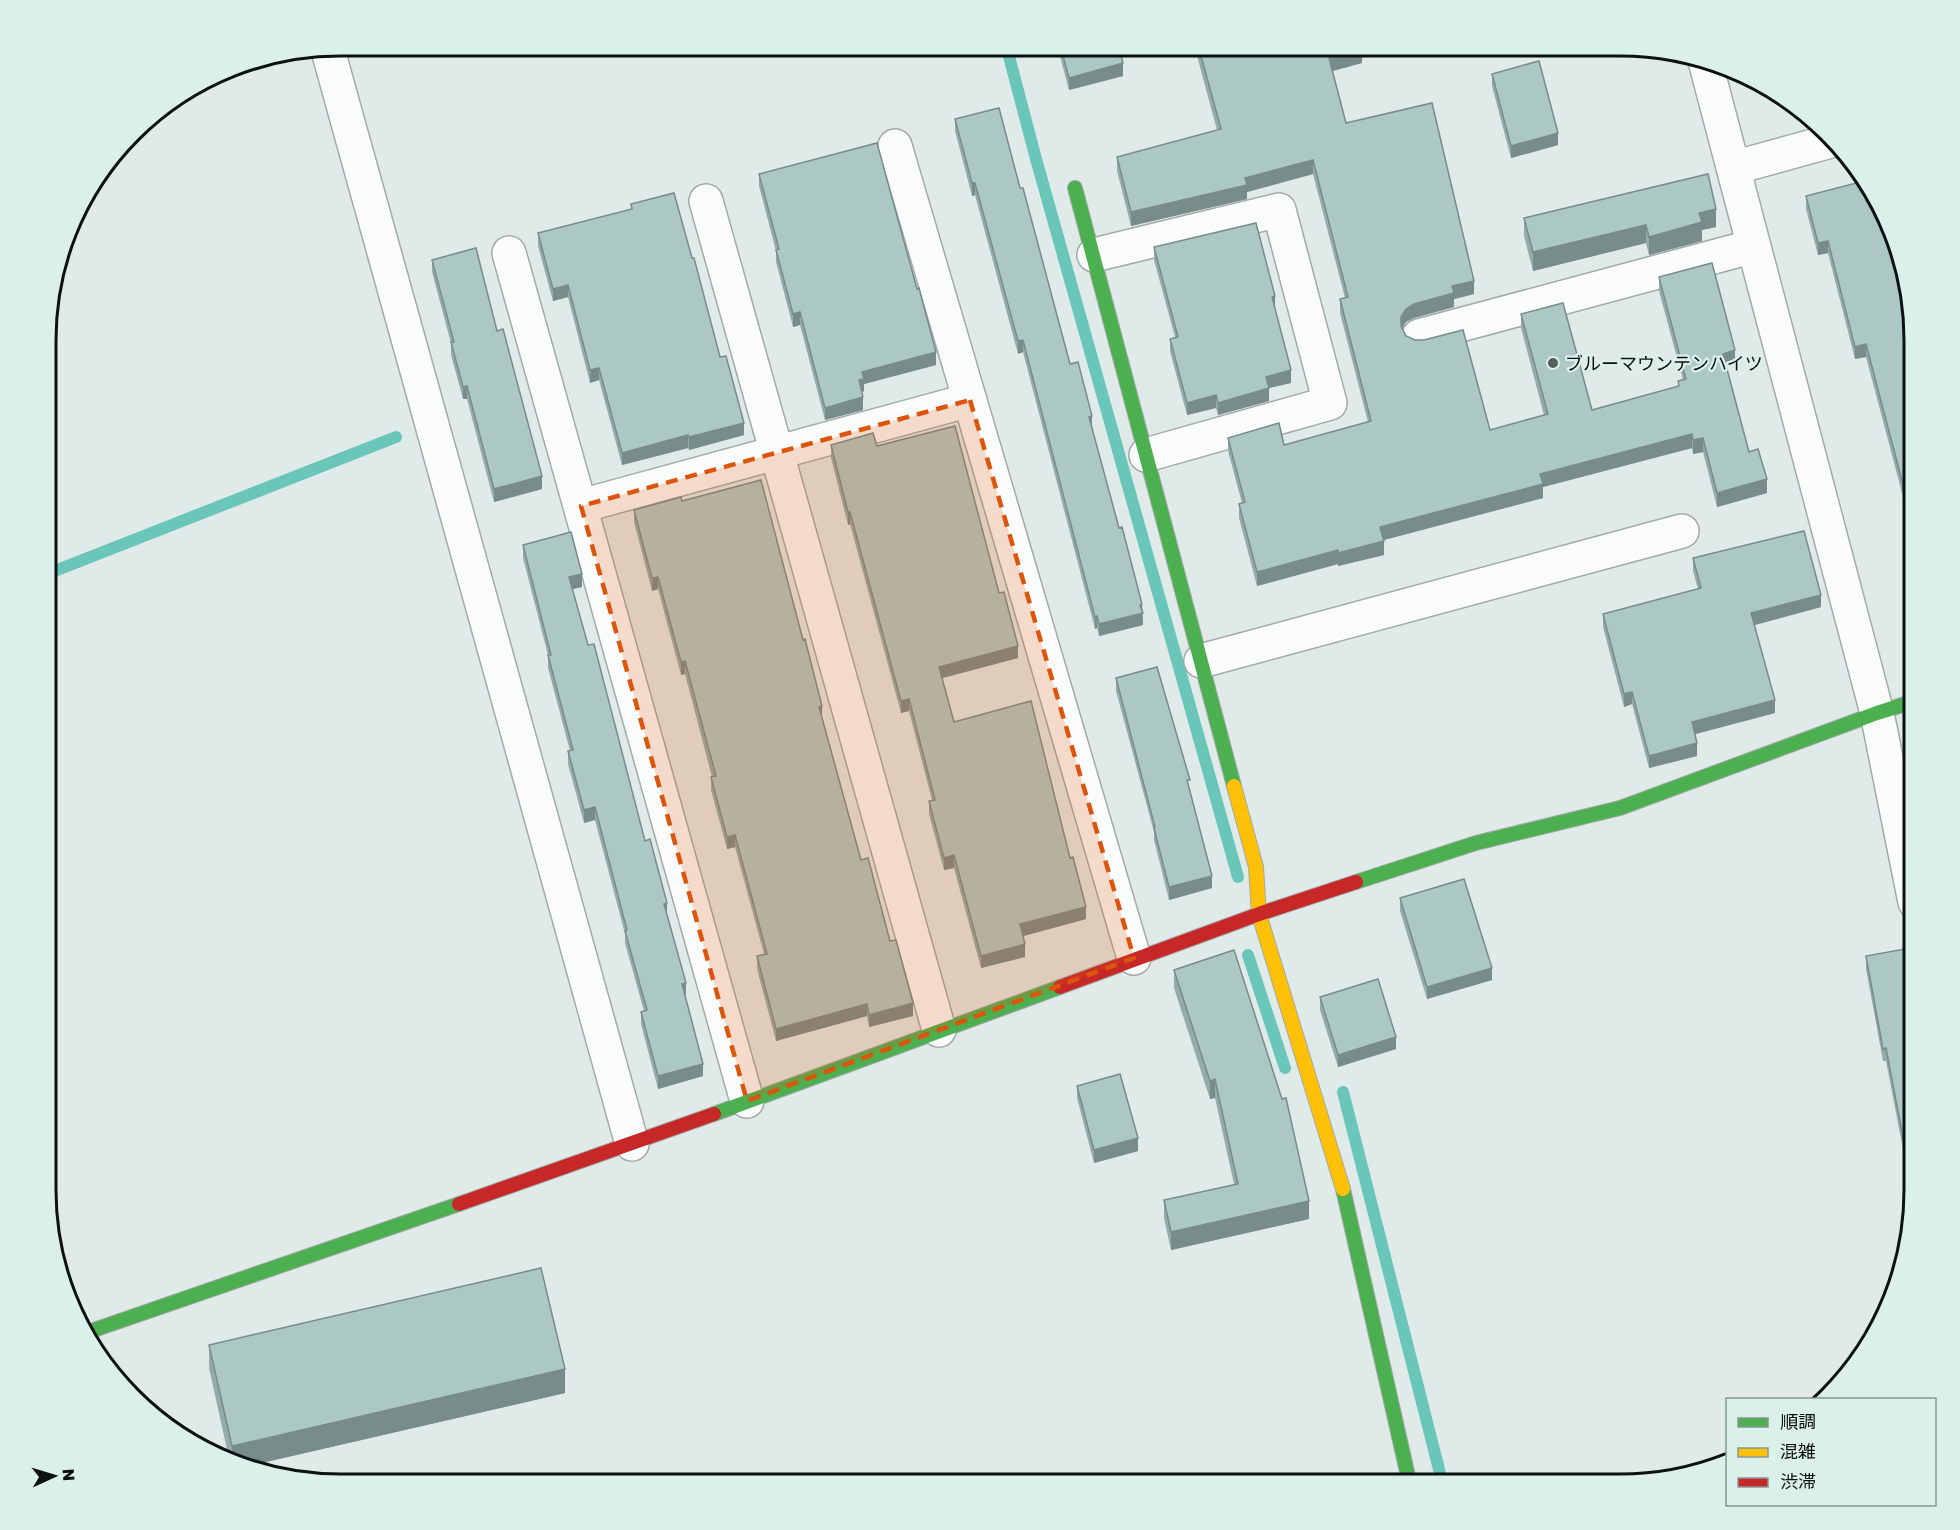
<svg xmlns="http://www.w3.org/2000/svg" width="1960" height="1530" font-family="'Golos Text','Noto Sans JP',sans-serif">
	<style>
		.lines { fill: none; stroke-linecap: round; stroke-linejoin: round }
		.stream { stroke: #6ac6b9; stroke-width: 12 }
		.street-casing { stroke: #a2aaa8; stroke-width: 36 }
		.fast-casing { stroke: #a2aaa8; stroke-width: 16 }
		.slow-casing { stroke: #a2aaa8; stroke-width: 16 }
		.jam-casing { stroke: #a2aaa8; stroke-width: 16 }
		.street { stroke: #fafcfc; stroke-width: 33 }
		.fast { stroke: #4caf50; stroke-width: 14 }
		.slow { stroke: #ffc107; stroke-width: 14 }
		.jam { stroke: #c62828; stroke-width: 14 }
		.wall { fill: #94aca9 }
		.shaded-wall { fill: #788c89 }
		.building { fill: #acc8c4; stroke: #788c89; stroke-width: 1.5 }
		.marked { fill: #dd550c; fill-opacity: 0.2; stroke: #dd550c; stroke-width: 4.5; stroke-dasharray: 12 8; stroke-linejoin: round }
		.poi-dot { fill: #565e5c; stroke: #dbefeb; stroke-width: 2 }
		.labels { text-anchor: middle; dominant-baseline: central; stroke-width: 4.5; stroke-linejoin: round; paint-order: stroke }
		.poi-label { font-size: 18px; fill: #0c1211; stroke: #dbefeb; text-anchor: start }
		.rim { fill: none; stroke: #0c1211; stroke-width: 3 }
	</style>
	<rect width="100%" height="100%" fill="#e0eae8"/>
	<g class="lines">
		<!-- stream -->
		<path class="stream" d="M 1006,45 L 1036,159 L 1238,877
			M 47,574 L 396,437
			M 1248,955 L 1285,1068
			M 1343,1092 L 1443,1485"/>
		<defs>
			<path id="street" d="M 327,47 L 632,1144
				M 1705,61 L 1877,713 L 1915,902
				M 895,146 L 1134,958
				M 1733,168 L 1831,141
				M 706,201 L 939,1030
				M 509,253 L 747,1101
				M 1094,255 L 1279,210 L 1330,403 L 1146,455
				M 1419,336 L 1754,246
				M 581,506 L 970,400
				M 1201,661 L 1682,531"/>
			<path id="fast" d="M 1075,188 L 1234,786
				M 1356,882 L 1476,843 L 1620,808 L 1877,713 L 1915,701
				M 714,1114 L 1060,987
				M 1343,1189 L 1410,1485
				M 85,1333 L 459,1204"/>
			<path id="slow" d="M 1234,786 L 1256,867 L 1259,914 L 1343,1189"/>
			<path id="jam" d="M 1060,987 L 1259,914 L 1356,882
				M 459,1204 L 714,1114"/>
		</defs>
		<!-- street casing -->
		<use href="#street" class="street-casing"/>
		<!-- fast casing -->
		<use href="#fast" class="fast-casing"/>
		<!-- slow casing -->
		<use href="#slow" class="slow-casing"/>
		<!-- jam casing -->
		<use href="#jam" class="jam-casing"/>
		<!-- street -->
		<use href="#street" class="street"/>
		<!-- fast -->
		<use href="#fast" class="fast"/>
		<!-- slow -->
		<use href="#slow" class="slow"/>
		<!-- jam -->
		<use href="#jam" class="jam"/>
	</g>
	<!-- wall -->
	<path class="wall" d="M 1057,45 L 1118,45 L 1123,76 L 1069,90 Z
		M 1194,45 L 1385,45 L 1362,52 L 1362,63 L 1332,71 L 1346,123 L 1474,294 L 1454,299 L 1454,307 L 1414,318 L 1406,322 L 1402,329 L 1406,336 L 1490,430 L 1544,415 L 1521,328 L 1521,314 L 1592,410 L 1678,387 L 1678,381 L 1683,380 L 1659,291 L 1659,277 L 1735,364 L 1726,366 L 1749,452 L 1767,493 L 1717,507 L 1703,452 L 1693,454 L 1692,448 L 1543,487 L 1543,498 L 1384,540 L 1384,555 L 1338,566 L 1338,564 L 1257,586 L 1239,518 L 1239,504 L 1242,503 L 1228,451 L 1228,438 L 1284,445 L 1368,422 L 1340,313 L 1340,299 L 1345,298 L 1313,174 L 1247,192 L 1247,199 L 1131,226 L 1117,171 L 1117,157 L 1217,130 Z
		M 1492,74 L 1558,145 L 1511,158 L 1492,86 Z
		M 955,119 L 1020,188 L 1070,364 L 1092,428 L 1119,528 L 1142,604 L 1143,625 L 1099,636 L 1097,628 L 1095,629 L 1023,352 L 1018,354 L 975,195 L 972,196 L 955,131 Z
		M 759,174 L 936,365 L 864,384 L 864,391 L 862,392 L 863,410 L 825,420 L 800,325 L 793,327 L 776,262 L 776,251 L 759,186 Z
		M 1806,196 L 1915,339 L 1915,542 L 1866,357 L 1855,359 L 1828,253 L 1818,255 L 1806,209 Z
		M 631,204 L 692,258 L 720,357 L 744,435 L 689,450 L 688,448 L 622,465 L 599,380 L 590,383 L 568,297 L 553,301 L 538,246 L 538,233 L 631,209 Z
		M 1524,218 L 1716,227 L 1702,230 L 1702,241 L 1649,255 L 1646,243 L 1533,271 L 1524,236 Z
		M 1154,247 L 1275,308 L 1291,383 L 1269,388 L 1269,401 L 1218,415 L 1216,408 L 1187,415 L 1170,351 L 1170,339 L 1175,337 L 1154,260 Z
		M 432,260 L 497,331 L 542,489 L 494,502 L 467,399 L 463,399 L 451,355 L 451,343 L 432,272 Z
		M 831,445 L 877,446 L 999,593 L 1018,658 L 942,678 L 954,722 L 1086,919 L 1023,936 L 1025,957 L 981,968 L 954,868 L 944,870 L 929,814 L 929,801 L 932,800 L 909,711 L 901,713 L 850,524 L 848,525 L 831,458 Z
		M 682,501 L 822,717 L 861,860 L 890,941 L 913,1016 L 869,1027 L 867,1016 L 776,1041 L 757,969 L 757,956 L 764,954 L 735,847 L 727,849 L 711,790 L 711,777 L 712,777 L 685,674 L 681,675 L 658,589 L 652,591 L 634,522 L 634,510 Z
		M 523,545 L 582,587 L 572,589 L 645,841 L 667,915 L 703,1076 L 658,1089 L 641,1024 L 641,1012 L 644,1011 L 625,943 L 625,934 L 595,820 L 584,823 L 568,764 L 568,751 L 570,751 L 548,668 L 548,655 L 523,558 Z
		M 1693,558 L 1821,607 L 1754,625 L 1775,713 L 1695,734 L 1697,756 L 1649,768 L 1632,704 L 1624,707 L 1603,627 L 1603,614 L 1698,589 L 1693,571 Z
		M 1116,678 L 1190,790 L 1212,888 L 1169,900 L 1154,840 L 1154,832 L 1116,691 Z
		M 1400,898 L 1492,980 L 1427,999 L 1400,911 Z
		M 1866,956 L 1915,973 L 1914,1164 L 1906,1165 L 1886,1061 L 1883,1061 L 1866,969 Z
		M 1174,970 L 1309,1219 L 1171,1250 L 1164,1218 L 1164,1200 L 1234,1184 L 1215,1098 L 1210,1099 L 1174,988 Z
		M 1320,997 L 1396,1049 L 1338,1067 L 1320,1010 Z
		M 1077,1086 L 1138,1151 L 1094,1163 L 1077,1098 Z
		M 209,1345 L 565,1393 L 244,1467 L 230,1463 L 209,1368 Z"/>
	<!-- shaded-wall -->
	<path class="shaded-wall" d="M 1359,45 L 1385,45 L 1362,52 L 1362,63 L 1329,72 L 1329,58 Z
		M 1123,63 L 1123,76 L 1069,90 L 1069,78 Z
		M 1558,133 L 1558,145 L 1511,158 L 1511,146 Z
		M 1313,160 L 1313,174 L 1247,192 L 1247,199 L 1131,226 L 1131,212 L 1245,178 Z
		M 972,183 L 975,183 L 975,195 L 972,196 Z
		M 1716,209 L 1716,227 L 1702,230 L 1702,241 L 1649,255 L 1649,237 L 1699,213 Z
		M 1646,225 L 1646,243 L 1533,271 L 1533,252 Z
		M 1828,241 L 1828,253 L 1818,255 L 1818,243 Z
		M 1474,281 L 1474,294 L 1454,299 L 1454,307 L 1414,318 L 1406,322 L 1401,331 L 1401,317 L 1406,309 L 1452,286 Z
		M 568,285 L 568,297 L 553,301 L 553,289 Z
		M 1275,296 L 1275,308 L 1272,297 Z
		M 800,312 L 800,325 L 793,327 L 793,314 Z
		M 1023,340 L 1023,352 L 1018,354 L 1018,341 Z
		M 1866,344 L 1866,357 L 1855,359 L 1855,347 Z
		M 1735,350 L 1735,364 L 1723,367 L 1723,354 Z
		M 936,352 L 936,365 L 864,384 L 864,391 L 859,393 L 859,380 L 862,372 Z
		M 599,368 L 599,380 L 590,383 L 590,370 Z
		M 1291,370 L 1291,383 L 1269,388 L 1269,401 L 1218,415 L 1218,403 L 1266,377 Z
		M 467,386 L 467,399 L 463,399 L 463,387 Z
		M 1216,395 L 1216,408 L 1187,415 L 1187,403 Z
		M 863,397 L 863,410 L 825,420 L 825,408 Z
		M 1092,416 L 1092,428 L 1089,417 Z
		M 744,423 L 744,435 L 689,450 L 689,437 Z
		M 1692,434 L 1692,448 L 1543,487 L 1543,498 L 1380,541 L 1380,527 L 1540,474 Z
		M 688,435 L 688,448 L 622,465 L 622,453 Z
		M 1703,438 L 1703,452 L 1693,454 L 1693,440 Z
		M 542,476 L 542,489 L 494,502 L 494,489 Z
		M 1767,479 L 1767,493 L 1717,507 L 1717,493 Z
		M 848,512 L 850,512 L 850,524 L 848,525 Z
		M 1384,541 L 1384,555 L 1338,566 L 1338,553 Z
		M 1338,550 L 1338,564 L 1257,586 L 1257,572 Z
		M 582,574 L 582,587 L 569,590 L 569,577 Z
		M 658,577 L 658,589 L 652,591 L 652,578 Z
		M 1821,595 L 1821,607 L 1751,626 L 1751,613 Z
		M 1142,604 L 1143,625 L 1099,636 L 1099,624 Z
		M 1097,616 L 1097,628 L 1095,629 L 1095,617 Z
		M 1018,646 L 1018,658 L 939,679 L 939,667 Z
		M 685,661 L 685,674 L 681,675 L 681,662 Z
		M 1632,692 L 1632,704 L 1624,707 L 1624,694 Z
		M 909,699 L 909,711 L 901,713 L 901,701 Z
		M 1775,700 L 1775,713 L 1692,735 L 1692,722 Z
		M 822,706 L 822,718 L 819,707 Z
		M 1697,743 L 1697,756 L 1649,768 L 1649,756 Z
		M 595,807 L 595,820 L 584,823 L 584,810 Z
		M 735,835 L 735,847 L 727,849 L 727,837 Z
		M 954,855 L 954,868 L 944,870 L 944,858 Z
		M 1212,876 L 1212,888 L 1169,900 L 1169,887 Z
		M 667,903 L 667,915 L 664,904 Z
		M 1086,907 L 1086,919 L 1020,937 L 1020,924 Z
		M 1025,944 L 1025,957 L 981,968 L 981,956 Z
		M 1492,968 L 1492,980 L 1427,999 L 1427,987 Z
		M 686,983 L 686,996 L 682,997 L 682,984 Z
		M 913,1003 L 913,1016 L 869,1027 L 869,1015 Z
		M 867,1004 L 867,1016 L 776,1041 L 776,1029 Z
		M 1396,1037 L 1396,1049 L 1338,1067 L 1338,1055 Z
		M 703,1064 L 703,1076 L 658,1089 L 658,1076 Z
		M 1215,1079 L 1215,1098 L 1210,1099 L 1210,1081 Z
		M 1138,1138 L 1138,1151 L 1094,1163 L 1094,1150 Z
		M 1309,1201 L 1309,1219 L 1171,1250 L 1171,1232 Z
		M 565,1369 L 565,1393 L 244,1467 L 232,1464 L 232,1446 Z"/>
	<!-- building -->
	<path class="building" d="M 1060,45 L 1118,45 L 1123,63 L 1069,78 Z
		M 1198,45 L 1361,45 L 1362,50 L 1329,58 L 1346,123 L 1432,103 L 1474,281 L 1452,286 L 1454,293 L 1414,304 L 1406,309 L 1401,317 L 1401,326 L 1406,336 L 1415,340 L 1424,340 L 1463,330 L 1490,430 L 1548,414 L 1521,314 L 1563,303 L 1592,410 L 1679,386 L 1678,381 L 1686,379 L 1659,277 L 1712,263 L 1735,350 L 1723,354 L 1749,452 L 1758,449 L 1767,479 L 1717,493 L 1703,438 L 1693,440 L 1692,434 L 1540,474 L 1543,484 L 1380,527 L 1384,541 L 1338,553 L 1338,550 L 1257,572 L 1239,504 L 1245,502 L 1228,438 L 1279,423 L 1284,445 L 1371,421 L 1340,299 L 1348,297 L 1313,160 L 1245,178 L 1247,185 L 1131,212 L 1117,157 L 1221,129 Z
		M 1539,61 L 1558,133 L 1511,146 L 1492,74 Z
		M 999,108 L 1020,188 L 1023,188 L 1070,364 L 1078,362 L 1092,416 L 1089,417 L 1119,528 L 1122,527 L 1142,604 L 1140,605 L 1143,613 L 1099,624 L 1097,616 L 1095,617 L 1023,340 L 1018,341 L 975,183 L 972,183 L 955,119 Z
		M 877,143 L 917,289 L 919,288 L 936,352 L 862,372 L 864,379 L 859,380 L 863,397 L 825,408 L 800,312 L 793,314 L 776,250 L 779,249 L 759,174 Z
		M 1708,174 L 1716,209 L 1699,213 L 1702,222 L 1649,237 L 1646,225 L 1533,252 L 1524,218 Z
		M 1860,182 L 1892,226 L 1915,339 L 1915,530 L 1866,344 L 1855,347 L 1828,241 L 1818,243 L 1806,196 Z
		M 674,193 L 692,258 L 694,258 L 720,357 L 726,356 L 744,423 L 689,437 L 688,435 L 622,453 L 599,368 L 590,370 L 568,285 L 553,289 L 538,233 L 632,209 L 631,204 Z
		M 1256,223 L 1275,296 L 1272,297 L 1291,370 L 1266,377 L 1269,388 L 1218,403 L 1216,395 L 1187,403 L 1170,339 L 1178,337 L 1154,247 Z
		M 476,248 L 497,331 L 503,329 L 542,476 L 494,489 L 467,386 L 463,387 L 451,342 L 454,342 L 432,260 Z
		M 955,426 L 999,593 L 1004,592 L 1018,646 L 939,667 L 954,722 L 1031,701 L 1070,858 L 1073,857 L 1086,907 L 1020,924 L 1025,944 L 981,956 L 954,855 L 944,858 L 929,801 L 935,800 L 909,699 L 901,701 L 850,512 L 848,512 L 831,445 L 873,433 L 877,446 Z
		M 761,480 L 803,640 L 805,639 L 822,706 L 819,707 L 861,860 L 868,858 L 890,941 L 896,940 L 913,1003 L 869,1015 L 867,1004 L 776,1029 L 757,956 L 767,954 L 735,835 L 727,837 L 711,777 L 716,776 L 685,661 L 681,662 L 658,577 L 652,578 L 634,510 L 681,497 L 682,501 Z
		M 1804,531 L 1821,595 L 1751,613 L 1775,700 L 1692,722 L 1697,743 L 1649,756 L 1632,692 L 1624,694 L 1603,614 L 1701,588 L 1693,558 Z
		M 571,532 L 582,574 L 569,577 L 588,645 L 594,644 L 645,841 L 650,839 L 667,903 L 664,904 L 686,983 L 682,984 L 703,1064 L 658,1076 L 641,1012 L 647,1010 L 625,931 L 627,930 L 595,807 L 584,810 L 568,751 L 573,750 L 548,655 L 551,655 L 523,545 Z
		M 1157,667 L 1190,780 L 1187,780 L 1212,876 L 1169,887 L 1154,828 L 1155,827 L 1116,678 Z
		M 1464,879 L 1492,968 L 1427,987 L 1400,898 Z
		M 1910,948 L 1915,973 L 1914,1151 L 1906,1153 L 1886,1048 L 1883,1049 L 1866,956 Z
		M 1234,950 L 1282,1099 L 1286,1098 L 1309,1201 L 1171,1232 L 1164,1200 L 1238,1184 L 1215,1079 L 1210,1081 L 1174,970 Z
		M 1378,979 L 1396,1037 L 1338,1055 L 1320,997 Z
		M 1120,1074 L 1138,1138 L 1094,1150 L 1077,1086 Z
		M 541,1268 L 565,1369 L 232,1446 L 209,1345 Z"/>
	<!-- marked area -->
	<path class="marked" d="M 970,400 L 1134,958 L 747,1101 L 581,506 Z"/>
	<!-- markers -->
	<circle class="poi-dot" cx="1553" cy="363" r="6"/>
	<g class="labels">
		<!-- poi labels -->
		<g class="poi-label">
			<text x="1565" y="363">ブルーマウンテンハイツ</text>
		</g>
	</g>
	<!-- crop -->
	<path d="M0 0H1960V1530H0ZM340 56H1620A284 284 0 0 1 1904 340V1190A284 284 0 0 1 1620 1474H340A284 284 0 0 1 56 1190V340A284 284 0 0 1 340 56Z" fill="#dbefeb" fill-rule="evenodd"/>
	<path class="rim" d="M340 56H1620A284 284 0 0 1 1904 340V1190A284 284 0 0 1 1620 1474H340A284 284 0 0 1 56 1190V340A284 284 0 0 1 340 56Z"/>
	<!-- legend -->
	<rect x="1726" y="1398" width="210" height="108" fill="#dbefeb" stroke="#889794" stroke-width="1.5"/>
	<rect x="1738" y="1418" width="30" height="9" fill="#4caf50" stroke="#889794" stroke-width="1.5"/>
	<text x="1780" y="1428" font-size="18" fill="#0c1211">順調</text>
	<rect x="1738" y="1448" width="30" height="9" fill="#ffc107" stroke="#889794" stroke-width="1.5"/>
	<text x="1780" y="1458" font-size="18" fill="#0c1211">混雑</text>
	<rect x="1738" y="1478" width="30" height="9" fill="#c62828" stroke="#889794" stroke-width="1.5"/>
	<text x="1780" y="1488" font-size="18" fill="#0c1211">渋滞</text>
	<!-- north arrow -->
	<g transform="translate(54 1476) rotate(86)" stroke="#dbefeb" stroke-width="4.5" paint-order="stroke">
	<path d="M0-4.5L10 22L0 15L-10 22Z" fill="#0c1211"/>
	<text y="-9" font-size="16" font-weight="bold" text-anchor="middle" fill="#0c1211">N</text>
	</g>
</svg>
